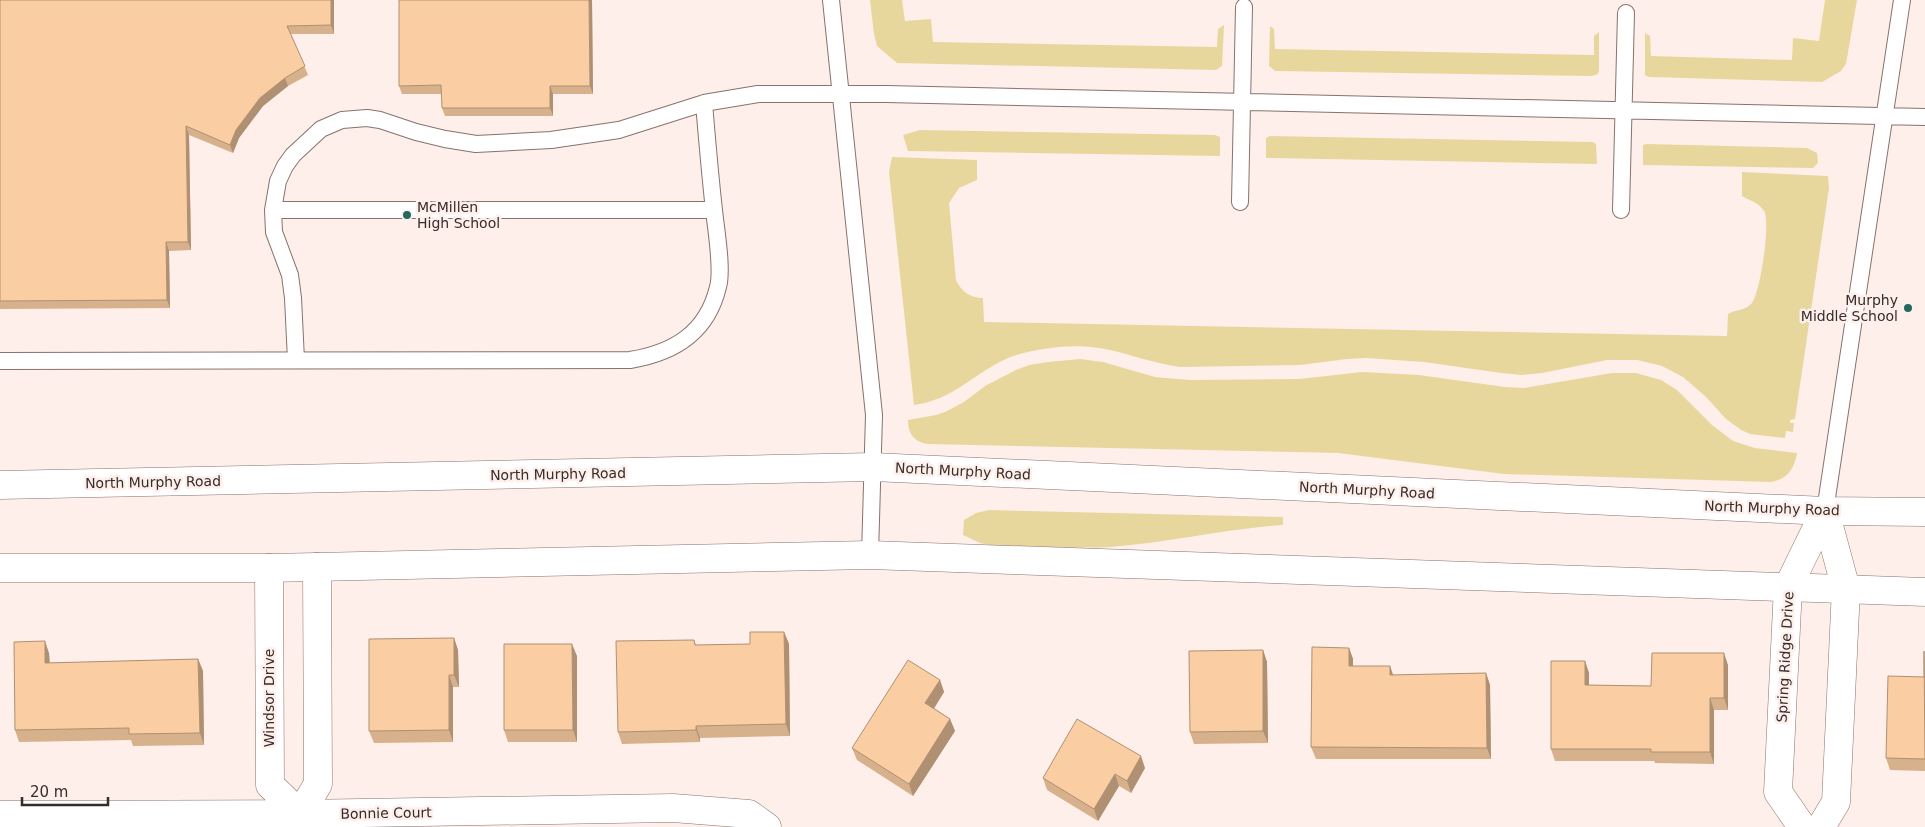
<svg xmlns="http://www.w3.org/2000/svg" width="1925" height="827" font-family="'DejaVu Sans',sans-serif">
	<style>
		.green { fill: #e8d79d }
		.lines { fill: none; stroke-linecap: round; stroke-linejoin: round }
		.lane-casing { stroke: #87726d; stroke-width: 18 }
		.street-casing { stroke: #87726d; stroke-width: 29 }
		.secondary-casing { stroke: #87726d; stroke-width: 29 }
		.lane { stroke: #fff; stroke-width: 16 }
		.street { stroke: #fff; stroke-width: 28 }
		.secondary { stroke: #fff; stroke-width: 28 }
		.wall { fill: #d7b08c }
		.shaded-wall { fill: #af9072 }
		.building { fill: #facda3; stroke: #af9072 }
		.poi-dot { fill: #22695f; stroke: #feefeb; stroke-width: 2 }
		.labels { text-anchor: middle; dominant-baseline: central; stroke-width: 5; stroke-linejoin: round; paint-order: stroke }
		.poi-label { font-size: 14px; fill: #352d2a; stroke: #feefeb; text-anchor: start }
		.street-label { font-size: 14px; fill: #352d2a; stroke: #feefeb }
	</style>
	<rect width="100%" height="100%" fill="#feefeb"/>
	<!-- green -->
	<path class="green" d="M 870,0 L 902,0 L 905,21 L 931,19 L 933,42 L 1217,47 L 1218,29 L 1224,25 L 1222,66 L 1216,70 L 897,63 L 877,46 L 874,34 Z
		M 1825,0 L 1857,0 L 1846,64 L 1841,71 L 1822,82 L 1649,77 L 1645,75 L 1645,33 L 1650,36 L 1651,56 L 1792,60 L 1793,38 L 1819,41 Z
		M 1270,26 L 1274,29 L 1275,49 L 1594,55 L 1594,36 L 1599,32 L 1599,70 L 1598,74 L 1592,76 L 1275,71 L 1269,66 Z
		M 920,130 L 1215,135 L 1220,137 L 1220,156 L 908,151 L 903,135 Z
		M 1270,136 L 1593,142 L 1596,144 L 1597,164 L 1266,158 L 1266,138 Z
		M 1647,144 L 1807,148 L 1817,153 L 1818,163 L 1813,168 L 1643,165 L 1643,145 Z
		M 892,157 L 977,160 L 977,180 L 959,188 L 949,203 L 956,280 C 961,291 970,298 983,298 L 984,322 L 1727,336 L 1728,314 C 1736,309 1745,311 1752,303 C 1760,293 1771,222 1764,211 C 1758,202 1750,201 1742,196 L 1742,172 L 1828,176 L 1829,188 L 1795,419 L 1790,420 L 1790,423 L 1794,423 L 1793,432 L 1786,431 L 1785,438 L 1750,434 L 1741,430 L 1726,419 L 1706,397 L 1683,377 L 1662,366 L 1637,360 L 1607,360 L 1542,373 L 1521,375 L 1501,373 L 1424,362 L 1366,358 L 1347,359 L 1300,365 L 1180,367 C 1149,363 1121,350 1091,347 C 1068,344 1030,349 1008,358 C 974,373 953,400 914,405 L 889,172 Z
		M 1080,359 L 1103,362 L 1155,377 L 1190,380 L 1299,379 L 1362,372 L 1419,375 L 1505,387 L 1524,388 L 1612,373 L 1636,373 L 1661,380 L 1677,390 L 1712,425 L 1733,441 L 1755,448 L 1797,453 C 1794,469 1788,479 1771,482 L 1504,474 L 1338,453 L 928,444 C 914,442 908,434 908,420 L 936,415 L 945,412 L 964,402 L 985,386 L 1016,370 L 1029,365 L 1048,362 Z
		M 989,510 L 1283,517 L 1283,525 C 1225,529 1168,543 1110,547 C 1072,549 1033,545 995,546 L 980,543 L 963,535 L 964,520 L 976,513 Z"/>
	<g class="lines">
		<defs>
			<path id="lane" d="M 831,0 L 874,415 L 870,555
				M 1240,202 L 1244,7
				M 273,210 L 713,210
				M 1621,210 L 1626,13
				M 296,360 L 293,298 L 290,275 L 274,232 L 273,210 L 278,181 L 285,166 L 293,155 L 321,129 L 342,120 L 367,118 L 380,120 L 416,132 L 445,139 L 476,144 L 551,140 L 619,130 L 704,103
				M 0,361 L 630,360 C 674,353 707,333 718,287 C 723,269 716,230 714,210 C 710,175 707,139 704,103 L 758,94 L 886,94 L 1925,117
				M 1825,511 L 1902,0"/>
			<path id="street" d="M 269,568 L 270,785 L 300,814
				M 0,815 L 300,814 L 673,808 L 749,814 L 767,827
				M 300,827 L 300,814 L 318,784 L 317,567
				M 1802,827 L 1778,792 L 1788,587 L 1825,511
				M 1821,827 L 1836,802 L 1846,589 L 1825,511"/>
			<path id="secondary" d="M 0,485 L 873,467 L 1825,511 L 1925,512
				M 0,568 L 269,568 L 870,555 L 1925,592"/>
		</defs>
		<!-- lane casing -->
		<use href="#lane" class="lane-casing"/>
		<!-- street casing -->
		<use href="#street" class="street-casing"/>
		<!-- secondary casing -->
		<use href="#secondary" class="secondary-casing"/>
		<!-- lane -->
		<use href="#lane" class="lane"/>
		<!-- street -->
		<use href="#street" class="street"/>
		<!-- secondary -->
		<use href="#secondary" class="secondary"/>
	</g>
	<!-- wall -->
	<path class="wall" d="M 0,0 L 334,0 L 334,34 L 291,34 L 308,75 L 288,86 L 263,106 L 239,138 L 233,153 L 189,135 L 191,250 L 169,251 L 170,308 L 0,309 Z
		M 592,0 L 593,94 L 553,94 L 553,116 L 445,116 L 442,108 L 442,94 L 402,94 L 399,86 Z
		M 784,632 L 789,644 L 790,736 L 700,738 L 700,742 L 622,744 L 618,732 L 694,640 L 696,645 L 750,644 Z
		M 454,638 L 458,650 L 459,687 L 453,687 L 453,742 L 374,743 L 369,731 Z
		M 1349,648 L 1353,659 L 1353,666 L 1390,666 L 1393,675 L 1486,673 L 1490,685 L 1491,759 L 1316,759 L 1311,747 Z
		M 1263,650 L 1267,662 L 1268,743 L 1194,744 L 1190,732 Z
		M 1925,651 L 1925,771 L 1890,770 L 1886,758 L 1924,677 Z
		M 49,653 L 50,663 L 198,659 L 203,671 L 204,745 L 133,746 L 131,740 L 19,742 L 15,730 Z
		M 577,656 L 577,742 L 508,742 L 504,730 Z
		M 1585,661 L 1589,673 L 1589,685 L 1651,686 L 1728,665 L 1728,710 L 1714,710 L 1714,764 L 1655,763 L 1654,761 L 1555,761 L 1551,749 Z
		M 940,680 L 944,692 L 934,708 L 950,719 L 955,731 L 913,796 L 857,760 L 852,748 Z
		M 1145,768 L 1131,793 L 1119,786 L 1098,821 L 1047,790 L 1043,778 Z"/>
	<!-- shaded-wall -->
	<path class="shaded-wall" d="M 331,0 L 334,0 L 334,34 L 331,25 Z
		M 589,0 L 592,0 L 593,94 L 590,86 Z
		M 285,78 L 288,86 L 263,106 L 239,138 L 233,153 L 230,145 L 236,130 L 260,98 Z
		M 550,86 L 553,94 L 553,116 L 550,108 Z
		M 186,126 L 189,135 L 191,250 L 188,242 Z
		M 166,242 L 169,251 L 170,308 L 167,300 Z
		M 784,632 L 789,644 L 790,736 L 786,724 Z
		M 454,638 L 458,650 L 459,687 L 454,675 Z
		M 45,641 L 49,653 L 50,675 L 45,663 Z
		M 572,644 L 577,656 L 577,742 L 573,730 Z
		M 1349,648 L 1353,659 L 1353,678 L 1349,666 Z
		M 1263,650 L 1267,662 L 1268,743 L 1263,731 Z
		M 1724,653 L 1728,665 L 1728,710 L 1724,698 Z
		M 198,659 L 203,671 L 204,745 L 200,733 Z
		M 1585,661 L 1589,673 L 1589,697 L 1585,685 Z
		M 1390,666 L 1394,678 L 1390,675 Z
		M 1486,673 L 1490,685 L 1491,759 L 1487,748 Z
		M 449,675 L 453,687 L 453,742 L 449,730 Z
		M 940,680 L 944,692 L 930,715 L 925,703 Z
		M 1710,698 L 1714,710 L 1714,764 L 1710,752 Z
		M 950,719 L 955,731 L 913,796 L 909,784 Z
		M 696,726 L 700,738 L 700,742 L 696,730 Z
		M 1141,756 L 1145,768 L 1131,793 L 1127,781 Z
		M 1115,774 L 1119,786 L 1098,821 L 1094,809 Z"/>
	<!-- building -->
	<path class="building" d="M 0,0 L 331,0 L 331,25 L 287,26 L 305,66 L 285,78 L 260,98 L 236,130 L 230,145 L 186,126 L 188,242 L 166,242 L 167,300 L 0,301 Z
		M 399,0 L 589,0 L 590,86 L 550,86 L 550,108 L 442,108 L 441,85 L 399,86 Z
		M 750,632 L 784,632 L 786,724 L 696,726 L 696,730 L 618,732 L 616,641 L 694,640 L 695,645 L 750,644 Z
		M 454,638 L 454,675 L 449,675 L 449,730 L 369,731 L 369,639 Z
		M 45,641 L 45,663 L 198,659 L 200,733 L 129,734 L 129,728 L 15,730 L 14,642 Z
		M 504,644 L 572,644 L 573,730 L 504,730 Z
		M 1312,647 L 1349,648 L 1349,666 L 1390,666 L 1390,675 L 1486,673 L 1487,748 L 1311,747 Z
		M 1263,650 L 1263,731 L 1190,732 L 1189,651 Z
		M 1924,651 L 1925,759 L 1886,758 L 1888,676 L 1924,677 Z
		M 1652,653 L 1724,653 L 1724,698 L 1710,698 L 1710,752 L 1651,752 L 1651,749 L 1551,749 L 1551,661 L 1585,661 L 1585,685 L 1651,686 Z
		M 908,660 L 940,680 L 925,703 L 950,719 L 909,784 L 852,748 Z
		M 1077,719 L 1141,756 L 1127,781 L 1115,774 L 1094,809 L 1043,778 Z"/>
	<!-- markers -->
	<g class="poi-dot">
		<circle cx="407" cy="215" r="5"/>
		<circle cx="1908" cy="308" r="5"/>
	</g>
	<g class="labels">
		<!-- poi labels -->
		<g class="poi-label">
			<text x="417" y="207">McMillen<tspan x="417" dy="16">High School</tspan></text>
			<text x="1898" y="300" text-anchor="end">Murphy<tspan x="1898" dy="16">Middle School</tspan></text>
		</g>
		<!-- street labels -->
		<g class="street-label">
			<text transform="translate(963 471) rotate(3)">North Murphy Road</text>
			<text transform="translate(558 474) rotate(-1)">North Murphy Road</text>
			<text transform="translate(153 482) rotate(-1)">North Murphy Road</text>
			<text transform="translate(1367 490) rotate(3)">North Murphy Road</text>
			<text transform="translate(1772 508) rotate(2)">North Murphy Road</text>
			<text transform="translate(1785 657) rotate(-87)">Spring Ridge Drive</text>
			<text transform="translate(269 698) rotate(-90)">Windsor Drive</text>
			<text transform="translate(386 813) rotate(-1)">Bonnie Court</text>
		</g>
	</g>
	<!-- scale -->
	<path d="M22 797v8h86v-8" fill="none" stroke="#352d2a" stroke-width="2.5"/>
	<text x="30" y="797" font-size="15" fill="#352d2a" stroke="#feefeb" stroke-width="4" paint-order="stroke">20 m</text>
</svg>
